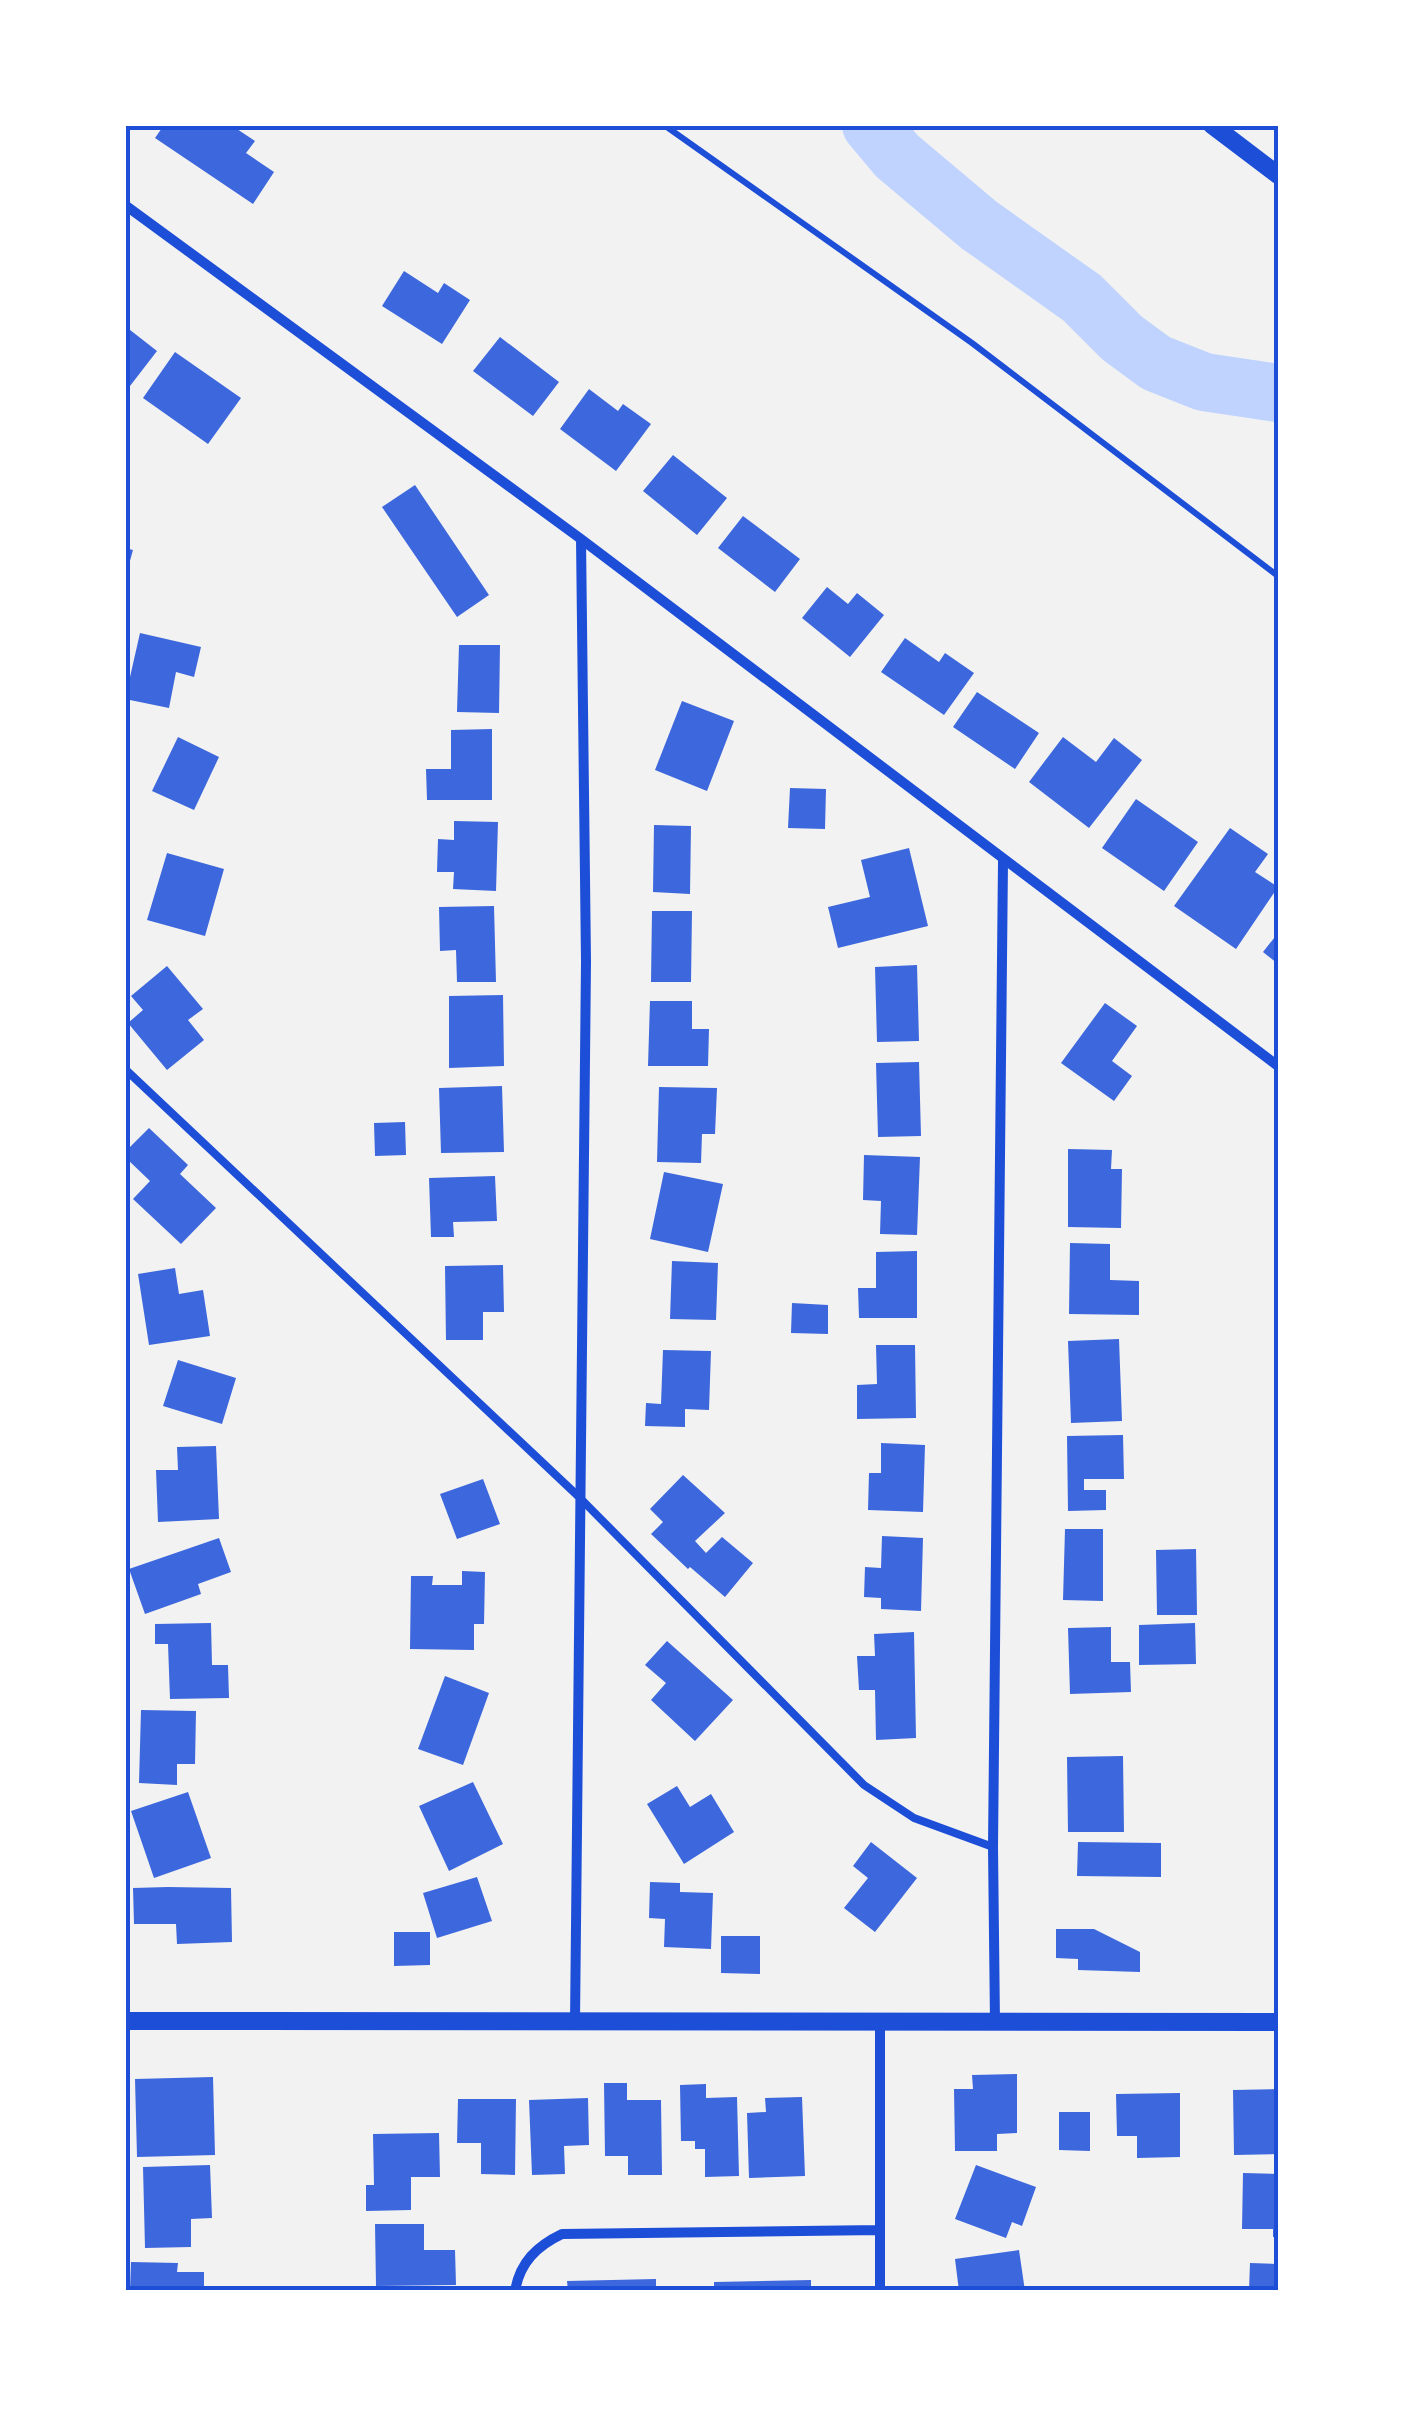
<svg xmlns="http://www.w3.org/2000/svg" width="1403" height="2416" font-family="Figtree,sans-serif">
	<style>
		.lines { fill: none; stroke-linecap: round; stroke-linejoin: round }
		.river { stroke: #bfd3fe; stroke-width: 58 }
		.building { fill: #3d67dc }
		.path { stroke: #1d4ed8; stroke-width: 6 }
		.service { stroke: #1d4ed8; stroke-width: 8 }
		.minor { stroke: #1d4ed8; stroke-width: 10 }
		.tertiary { stroke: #1d4ed8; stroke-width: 18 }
		.neatline { fill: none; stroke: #1d4ed8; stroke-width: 4 }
	</style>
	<rect width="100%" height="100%" fill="#f2f2f2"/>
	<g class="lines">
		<!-- river -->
		<path class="river" d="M 871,125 L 897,156 L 979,225 L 1082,298 L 1122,338 L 1156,363 L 1204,382 L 1278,393"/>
	</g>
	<!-- building -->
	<path class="building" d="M 164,125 L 231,125 L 255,141 L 246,153 L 274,172 L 253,204 L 155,138 Z
		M 404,271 L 438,293 L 444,283 L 470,300 L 442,344 L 382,306 Z
		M 125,326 L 157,351 L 130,386 L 125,383 Z
		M 500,337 L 559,382 L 533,416 L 473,371 Z
		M 175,352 L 241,398 L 208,444 L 143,398 Z
		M 589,389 L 618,411 L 623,404 L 651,424 L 616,471 L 560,429 Z
		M 673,455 L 727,498 L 697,535 L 643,491 Z
		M 415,485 L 489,595 L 457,617 L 382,507 Z
		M 743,516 L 800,559 L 775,592 L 718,548 Z
		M 125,548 L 133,550 L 126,575 L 125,575 Z
		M 827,587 L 848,604 L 857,593 L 884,615 L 850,657 L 802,618 Z
		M 140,633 L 201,647 L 194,677 L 176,672 L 169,708 L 125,699 Z
		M 905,638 L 939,662 L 945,653 L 974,673 L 944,715 L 881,672 Z
		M 459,645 L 500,645 L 499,713 L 457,712 Z
		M 977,692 L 1039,733 L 1015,769 L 953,727 Z
		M 682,701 L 734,721 L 707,791 L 655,770 Z
		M 492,729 L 492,800 L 427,800 L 426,769 L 451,769 L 451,730 Z
		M 178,737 L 219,757 L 194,810 L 152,791 Z
		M 1063,737 L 1096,762 L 1114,738 L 1142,760 L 1089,828 L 1029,782 Z
		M 790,788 L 826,789 L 825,829 L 788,828 Z
		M 1136,799 L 1198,842 L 1164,891 L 1102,848 Z
		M 454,821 L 498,822 L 496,891 L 453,889 L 454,872 L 437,872 L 438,839 L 454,840 Z
		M 654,825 L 691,826 L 690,894 L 653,892 Z
		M 1230,828 L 1268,854 L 1255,872 L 1278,887 L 1236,949 L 1174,906 Z
		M 909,848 L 928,926 L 838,948 L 828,907 L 870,897 L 861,860 Z
		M 167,853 L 224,869 L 205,936 L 147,920 Z
		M 494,906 L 496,982 L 457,982 L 456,950 L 440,951 L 439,907 Z
		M 652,911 L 692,911 L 691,982 L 651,982 Z
		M 1278,933 L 1278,964 L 1263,952 Z
		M 917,965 L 919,1041 L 877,1042 L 875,967 Z
		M 167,966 L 203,1009 L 188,1020 L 204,1040 L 167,1070 L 128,1023 L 143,1010 L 131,996 Z
		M 503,995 L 504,1066 L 449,1068 L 449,996 Z
		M 650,1001 L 692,1001 L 692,1029 L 709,1029 L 708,1066 L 648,1066 Z
		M 1105,1003 L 1137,1026 L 1112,1061 L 1132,1076 L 1114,1101 L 1061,1063 Z
		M 919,1062 L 921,1136 L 878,1137 L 876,1063 Z
		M 502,1086 L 504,1152 L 441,1153 L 439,1088 Z
		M 659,1087 L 717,1088 L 715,1134 L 702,1134 L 701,1163 L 657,1162 Z
		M 405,1122 L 406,1155 L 375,1156 L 374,1123 Z
		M 149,1128 L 188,1165 L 180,1174 L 216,1208 L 181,1244 L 133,1199 L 150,1181 L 125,1157 L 125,1152 Z
		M 1068,1149 L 1112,1150 L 1111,1169 L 1122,1169 L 1121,1228 L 1068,1227 Z
		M 864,1155 L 920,1157 L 917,1235 L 880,1234 L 881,1201 L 863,1200 Z
		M 664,1172 L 723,1184 L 708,1252 L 650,1239 Z
		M 495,1176 L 497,1221 L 453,1222 L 454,1237 L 431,1237 L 429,1178 Z
		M 1070,1243 L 1110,1244 L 1110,1280 L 1139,1281 L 1139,1315 L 1069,1314 Z
		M 917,1251 L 917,1318 L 859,1318 L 858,1288 L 876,1288 L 876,1252 Z
		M 672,1261 L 718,1263 L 716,1320 L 670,1319 Z
		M 503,1265 L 504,1312 L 483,1312 L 483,1340 L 446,1340 L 445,1266 Z
		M 175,1268 L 179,1294 L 203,1290 L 210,1336 L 149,1345 L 138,1274 Z
		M 792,1303 L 828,1305 L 828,1334 L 791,1333 Z
		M 1119,1339 L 1122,1421 L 1071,1423 L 1068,1341 Z
		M 876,1345 L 915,1345 L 916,1418 L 857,1419 L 857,1385 L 877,1384 Z
		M 663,1350 L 711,1351 L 709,1410 L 685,1409 L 685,1427 L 645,1426 L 646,1403 L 661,1404 Z
		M 178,1360 L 236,1378 L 222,1424 L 163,1406 Z
		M 1123,1435 L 1124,1479 L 1084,1479 L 1084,1490 L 1106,1490 L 1106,1510 L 1068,1511 L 1067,1436 Z
		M 881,1443 L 925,1445 L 923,1512 L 868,1510 L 869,1473 L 881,1473 Z
		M 216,1446 L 219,1519 L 158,1522 L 156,1470 L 178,1470 L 177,1447 Z
		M 683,1475 L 725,1513 L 695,1541 L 706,1553 L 722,1537 L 753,1563 L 725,1597 L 690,1567 L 688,1569 L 651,1534 L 663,1522 L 650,1509 Z
		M 483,1479 L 500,1524 L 457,1539 L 440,1494 Z
		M 1065,1529 L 1103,1529 L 1103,1601 L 1063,1600 Z
		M 882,1536 L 923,1538 L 921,1611 L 881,1609 L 881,1598 L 864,1597 L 865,1567 L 881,1568 Z
		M 219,1538 L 231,1572 L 198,1584 L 201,1594 L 145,1614 L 129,1569 Z
		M 1196,1549 L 1197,1615 L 1157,1615 L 1156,1550 Z
		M 462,1571 L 485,1572 L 484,1624 L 474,1624 L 474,1650 L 410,1649 L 411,1576 L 433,1576 L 432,1585 L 462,1585 Z
		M 211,1623 L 212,1665 L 228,1665 L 229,1698 L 170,1699 L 168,1644 L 155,1644 L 155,1624 Z
		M 1195,1623 L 1196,1664 L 1139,1665 L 1139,1625 Z
		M 1111,1627 L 1111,1662 L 1130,1662 L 1131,1692 L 1070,1694 L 1068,1628 Z
		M 914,1632 L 916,1738 L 876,1740 L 875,1690 L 859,1690 L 857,1656 L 875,1656 L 874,1634 Z
		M 667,1641 L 733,1700 L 695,1741 L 651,1700 L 666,1683 L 645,1665 Z
		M 445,1676 L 489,1693 L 463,1765 L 418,1749 Z
		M 141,1710 L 196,1711 L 195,1764 L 177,1764 L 177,1785 L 139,1783 Z
		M 1123,1756 L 1124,1832 L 1068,1832 L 1067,1757 Z
		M 473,1782 L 503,1844 L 449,1871 L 419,1806 Z
		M 677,1786 L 690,1807 L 711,1794 L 734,1832 L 684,1864 L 647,1804 Z
		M 188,1792 L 211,1858 L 154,1878 L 131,1811 Z
		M 871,1842 L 917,1878 L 875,1932 L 844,1908 L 868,1878 L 853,1866 Z
		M 1078,1842 L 1161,1843 L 1161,1877 L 1077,1876 Z
		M 477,1877 L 492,1921 L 437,1938 L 423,1893 Z
		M 650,1882 L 680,1883 L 680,1892 L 713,1893 L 711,1949 L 664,1947 L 665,1919 L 649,1918 Z
		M 168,1887 L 231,1888 L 232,1942 L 177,1944 L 176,1924 L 134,1924 L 133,1888 Z
		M 1056,1929 L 1094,1929 L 1140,1952 L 1140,1972 L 1078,1970 L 1078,1959 L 1056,1958 Z
		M 394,1932 L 430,1932 L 430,1965 L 394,1966 Z
		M 721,1936 L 760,1936 L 760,1974 L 721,1973 Z
		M 1017,2074 L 1017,2133 L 997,2134 L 997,2151 L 955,2151 L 954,2089 L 973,2089 L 972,2075 Z
		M 213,2077 L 215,2155 L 137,2157 L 135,2079 Z
		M 604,2083 L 627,2083 L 627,2100 L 661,2100 L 662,2175 L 628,2175 L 628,2156 L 605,2156 Z
		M 706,2084 L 706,2098 L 737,2097 L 739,2176 L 705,2177 L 705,2149 L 695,2149 L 695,2141 L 681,2141 L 680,2085 Z
		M 1278,2089 L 1278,2154 L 1234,2155 L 1233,2090 Z
		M 1180,2093 L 1180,2157 L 1137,2158 L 1137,2136 L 1117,2136 L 1116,2094 Z
		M 802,2097 L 805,2176 L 749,2178 L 747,2113 L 766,2112 L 765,2098 Z
		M 588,2098 L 589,2145 L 564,2146 L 565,2174 L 532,2175 L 529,2100 Z
		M 458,2099 L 516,2099 L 515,2175 L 481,2174 L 481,2143 L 457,2143 Z
		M 1059,2112 L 1090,2112 L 1090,2151 L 1059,2150 Z
		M 439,2133 L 440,2177 L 411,2177 L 411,2210 L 366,2211 L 366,2185 L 374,2185 L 373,2134 Z
		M 210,2165 L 212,2218 L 191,2219 L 191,2247 L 145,2248 L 143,2167 Z
		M 976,2165 L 1036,2187 L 1022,2226 L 1012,2222 L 1006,2238 L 955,2219 Z
		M 1243,2173 L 1278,2174 L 1278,2237 L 1273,2237 L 1273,2229 L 1242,2229 Z
		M 375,2224 L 424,2224 L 424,2250 L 455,2250 L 456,2285 L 376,2286 Z
		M 1019,2250 L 1025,2291 L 959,2291 L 955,2259 Z
		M 131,2262 L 178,2263 L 177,2272 L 204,2272 L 204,2291 L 130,2291 Z
		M 1250,2263 L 1278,2264 L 1278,2291 L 1249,2291 Z
		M 656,2279 L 656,2291 L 568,2291 L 567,2281 Z
		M 811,2280 L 811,2291 L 714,2291 L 714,2282 Z"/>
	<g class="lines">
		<!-- path -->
		<path class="path" d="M 664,125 L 972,343 L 1278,576"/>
		<!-- service -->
		<path class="service" d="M 125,1069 L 578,1496 L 864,1785 L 914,1818 L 993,1847"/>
		<!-- minor -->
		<path class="minor" d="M 125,205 L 581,539 L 1278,1066
			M 575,2022 L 586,962 L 581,539
			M 880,2023 L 880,2291
			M 995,2023 L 993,1847 L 1003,861
			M 515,2291 C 520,2262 537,2246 562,2234 L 880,2230"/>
		<!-- tertiary -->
		<path class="tertiary" d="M 1212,125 L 1278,175
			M 125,2021 L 1278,2022"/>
	</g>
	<!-- border -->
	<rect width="1403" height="2416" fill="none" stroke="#ffffff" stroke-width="255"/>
	<rect x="128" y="128" width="1148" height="2160" class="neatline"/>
</svg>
